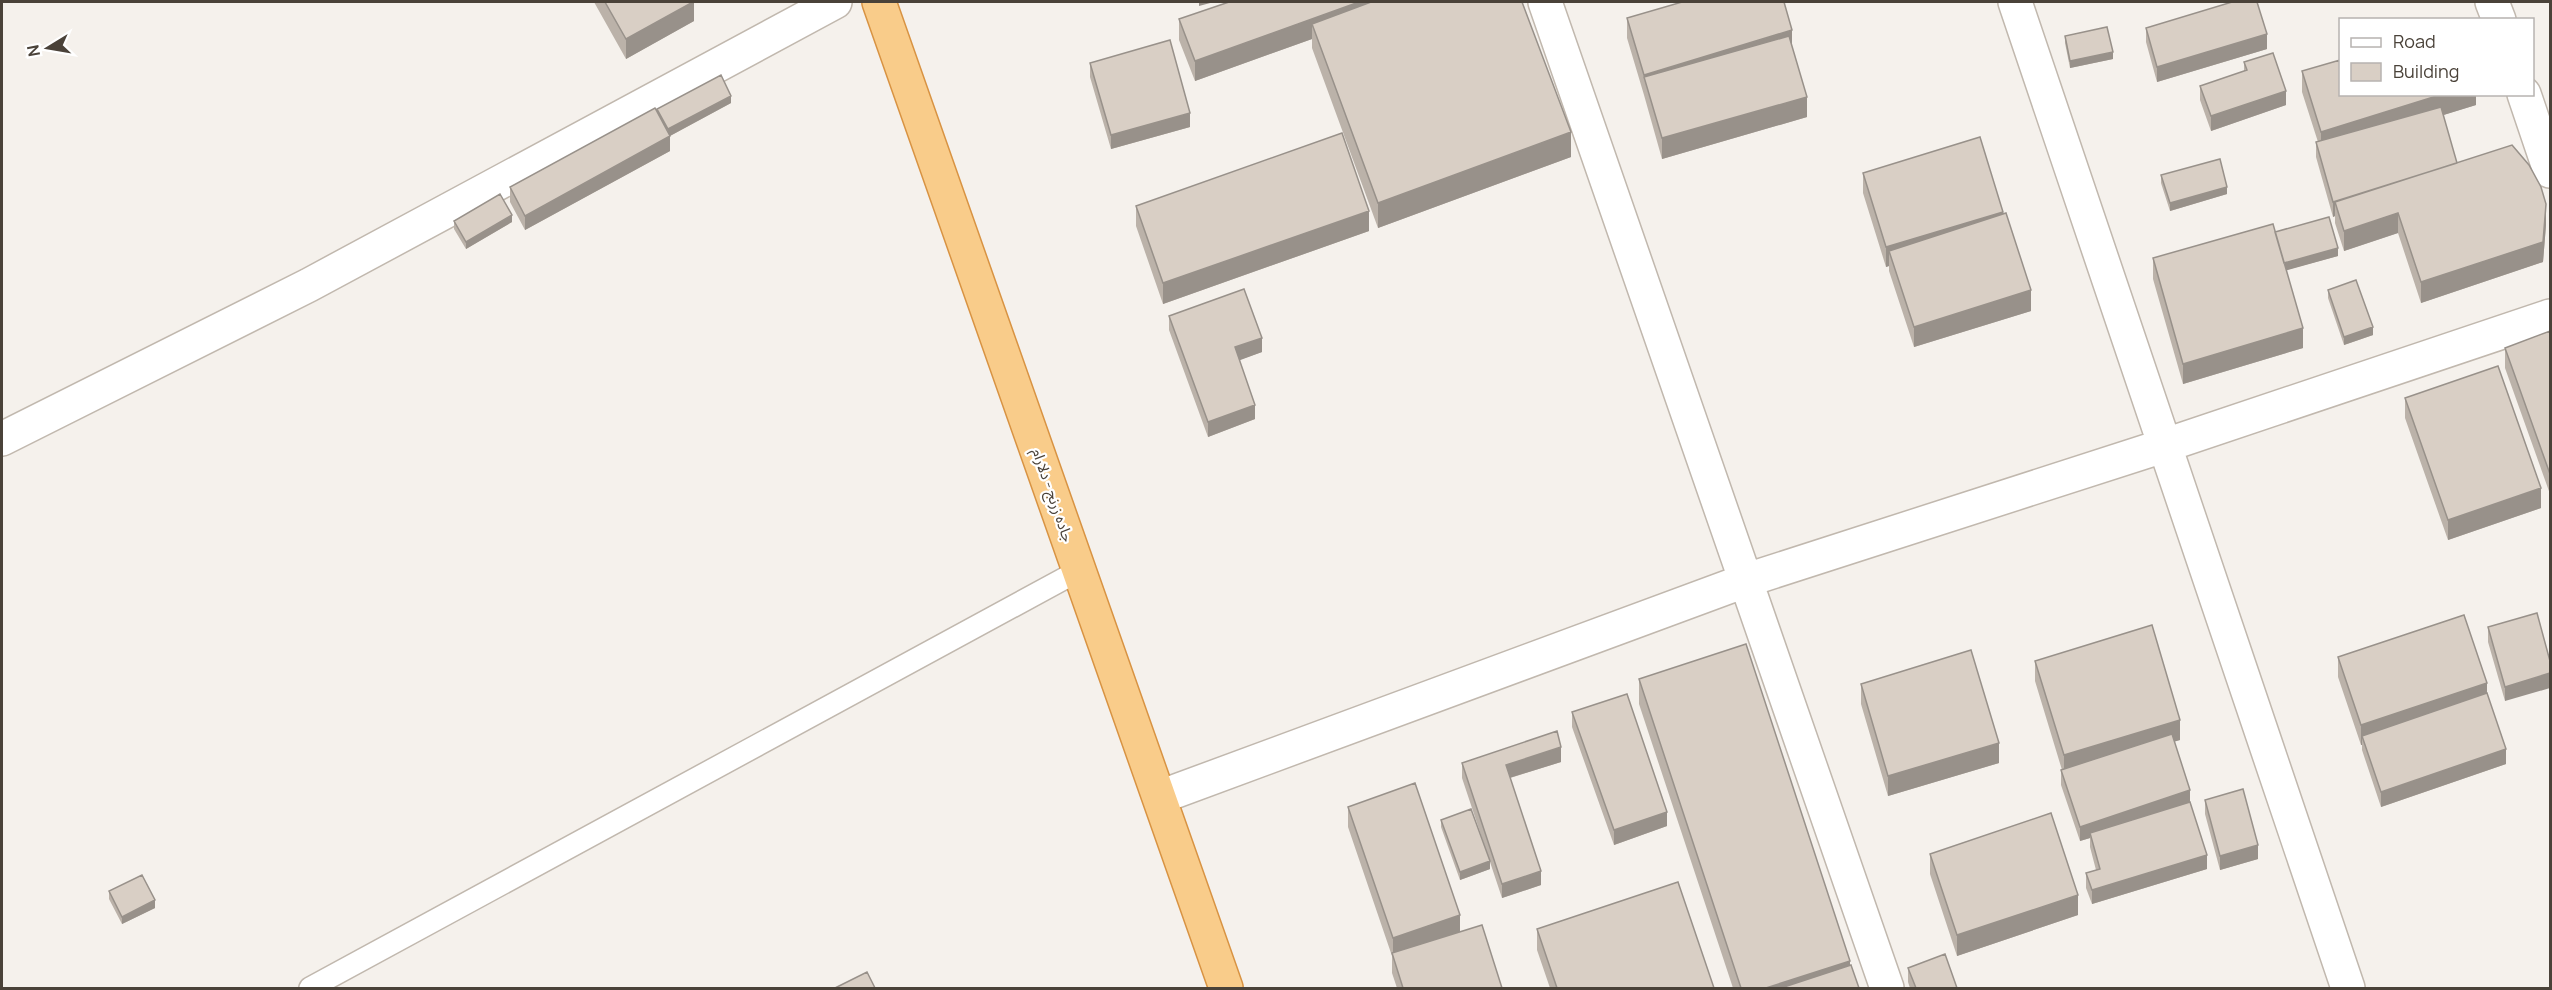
<svg xmlns="http://www.w3.org/2000/svg" width="2552" height="990" font-family="Manrope,'Noto Sans Arabic',sans-serif">
	<style>
		.lines { fill: none; stroke-linecap: round; stroke-linejoin: round }
		.service-casing { stroke: #c1b8ae; stroke-width: 24 }
		.minor-casing { stroke: #c1b8ae; stroke-width: 36 }
		.trunk-casing { stroke: #d89343; stroke-width: 36 }
		.service { stroke: #fff; stroke-width: 21 }
		.minor { stroke: #fff; stroke-width: 33 }
		.trunk { stroke: #f9cc8a; stroke-width: 33 }
		.wall { fill: #bbb2a9 }
		.shaded-wall { fill: #98918a }
		.building { fill: #d9cfc5; stroke: #98918a; stroke-width: 1.5 }
		.labels { text-anchor: middle; dominant-baseline: central; stroke-width: 4.5; stroke-linejoin: round; paint-order: stroke }
		.street-label { font-size: 15px; fill: #4a4239; stroke: #fff }
	</style>
	<rect width="100%" height="100%" fill="#f5f1ec"/>
	<g class="lines">
		<defs>
			<path id="service" d="M 310,988 L 1080,570"/>
			<path id="minor" d="M 1545,2 L 1887,988
				M 2015,2 L 2348,988
				M 2492,2 L 2499,20
				M 2524,94 L 2550,171
				M 2,439 L 309,285 L 835,2
				M 1160,797 L 1747,580 L 2166,445 L 2550,316"/>
			<path id="trunk" d="M 879,2 L 1226,988"/>
		</defs>
		<!-- service casing -->
		<use href="#service" class="service-casing"/>
		<!-- minor casing -->
		<use href="#minor" class="minor-casing"/>
		<!-- trunk casing -->
		<use href="#trunk" class="trunk-casing"/>
		<!-- service -->
		<use href="#service" class="service"/>
		<!-- minor -->
		<use href="#minor" class="minor"/>
		<!-- trunk -->
		<use href="#trunk" class="trunk"/>
	</g>
	<!-- wall -->
	<path class="wall" d="M 594,2 L 694,2 L 694,21 L 626,59 Z
		M 1522,2 L 1571,157 L 1378,228 L 1312,48 L 1312,39 L 1195,81 L 1179,40 L 1179,19 Z
		M 1627,18 L 1792,47 L 1807,117 L 1662,159 L 1644,95 L 1627,38 Z
		M 2146,28 L 2267,49 L 2157,82 L 2146,42 Z
		M 2065,36 L 2113,59 L 2070,68 L 2065,43 Z
		M 2244,62 L 2286,105 L 2211,131 L 2200,100 L 2200,86 L 2244,71 Z
		M 1090,63 L 1190,127 L 1111,149 L 1090,77 Z
		M 2302,71 L 2476,94 L 2476,105 L 2443,115 L 2457,163 L 2546,225 L 2543,262 L 2421,303 L 2398,233 L 2344,251 L 2335,223 L 2335,216 L 2333,217 L 2316,157 L 2316,142 L 2318,142 L 2302,92 Z
		M 731,103 L 670,136 L 670,151 L 525,230 L 510,202 L 510,187 L 657,113 L 657,109 Z
		M 1863,173 L 2003,214 L 2031,311 L 1914,347 L 1889,271 L 1889,266 L 1886,267 L 1863,193 Z
		M 2161,175 L 2227,194 L 2170,211 L 2161,183 Z
		M 1136,206 L 1369,231 L 1163,304 L 1136,226 Z
		M 454,221 L 512,222 L 466,249 L 454,229 Z
		M 2275,232 L 2338,256 L 2286,270 L 2303,348 L 2183,384 L 2153,279 L 2153,258 Z
		M 2328,290 L 2373,335 L 2344,345 L 2328,298 Z
		M 1169,316 L 1262,352 L 1239,360 L 1255,419 L 1208,437 L 1169,330 Z
		M 2550,331 L 2550,494 L 2505,368 L 2505,348 Z
		M 2405,398 L 2541,508 L 2448,540 L 2405,418 Z
		M 2537,613 L 2505,701 L 2488,642 L 2488,627 Z
		M 2338,657 L 2487,693 L 2506,764 L 2381,807 L 2362,750 L 2362,745 L 2361,745 L 2338,677 Z
		M 2035,661 L 2180,740 L 2174,741 L 2207,869 L 2092,904 L 2086,888 L 2086,873 L 2096,870 L 2090,847 L 2090,838 L 2080,841 L 2061,785 L 2061,770 L 2062,770 L 2035,681 Z
		M 1639,679 L 1850,965 L 1859,988 L 1733,988 L 1639,704 Z
		M 1861,684 L 1999,763 L 1888,796 L 1861,704 Z
		M 1572,712 L 1667,826 L 1614,845 L 1572,727 Z
		M 1561,762 L 1510,778 L 1541,885 L 1502,898 L 1462,778 L 1462,763 Z
		M 2205,800 L 2258,859 L 2220,870 L 2205,814 Z
		M 1348,807 L 1460,932 L 1502,988 L 1397,988 L 1392,973 L 1392,956 L 1348,827 Z
		M 1441,820 L 1490,869 L 1460,880 L 1441,827 Z
		M 1930,854 L 2078,915 L 1957,956 L 1930,874 Z
		M 109,891 L 155,908 L 122,924 L 109,899 Z
		M 1537,929 L 1714,988 L 1550,988 L 1537,950 Z
		M 1908,968 L 1957,988 L 1910,988 L 1908,982 Z"/>
	<!-- shaded-wall -->
	<path class="shaded-wall" d="M 693,2 L 694,2 L 694,21 L 626,59 L 626,39 Z
		M 1199,2 L 1214,2 L 1199,6 Z
		M 1359,2 L 1411,2 L 1312,24 L 1312,39 L 1195,81 L 1195,61 Z
		M 1792,30 L 1792,50 L 1644,77 L 1644,95 L 1644,75 Z
		M 2267,34 L 2267,49 L 2157,82 L 2157,67 Z
		M 2113,52 L 2113,59 L 2070,68 L 2070,61 Z
		M 2286,91 L 2286,105 L 2211,131 L 2211,116 Z
		M 2443,94 L 2476,94 L 2476,105 L 2321,153 L 2321,132 Z
		M 731,96 L 731,103 L 668,137 L 668,129 Z
		M 1807,97 L 1807,117 L 1662,159 L 1662,138 Z
		M 1190,113 L 1190,127 L 1111,149 L 1111,135 Z
		M 1571,132 L 1571,157 L 1378,228 L 1378,203 Z
		M 670,136 L 670,151 L 525,230 L 525,216 Z
		M 2458,167 L 2335,202 L 2335,216 L 2333,217 L 2333,202 Z
		M 2227,187 L 2227,194 L 2170,211 L 2170,203 Z
		M 2546,204 L 2546,225 L 2543,262 L 2421,303 L 2421,282 Z
		M 1369,211 L 1369,231 L 1163,304 L 1163,283 Z
		M 2003,212 L 2003,232 L 1889,251 L 1889,266 L 1886,267 L 1886,247 Z
		M 2398,213 L 2398,233 L 2344,251 L 2344,231 Z
		M 512,215 L 512,222 L 466,249 L 466,242 Z
		M 2338,248 L 2338,256 L 2284,271 L 2284,263 Z
		M 2031,290 L 2031,311 L 1914,347 L 1914,327 Z
		M 2373,327 L 2373,335 L 2344,345 L 2344,337 Z
		M 2303,328 L 2303,348 L 2183,384 L 2183,364 Z
		M 1262,338 L 1262,352 L 1235,362 L 1235,347 Z
		M 1255,405 L 1255,419 L 1208,437 L 1208,422 Z
		M 2541,488 L 2541,508 L 2448,540 L 2448,520 Z
		M 2550,673 L 2550,688 L 2505,701 L 2505,687 Z
		M 2487,683 L 2487,703 L 2362,736 L 2362,745 L 2361,745 L 2361,725 Z
		M 2180,720 L 2180,740 L 2064,775 L 2064,755 Z
		M 1999,743 L 1999,763 L 1888,796 L 1888,776 Z
		M 1561,747 L 1561,762 L 1506,779 L 1506,765 Z
		M 2506,749 L 2506,764 L 2381,807 L 2381,792 Z
		M 2190,790 L 2190,805 L 2090,833 L 2090,838 L 2080,841 L 2080,827 Z
		M 1667,812 L 1667,826 L 1614,845 L 1614,830 Z
		M 2258,845 L 2258,859 L 2220,870 L 2220,856 Z
		M 2207,855 L 2207,869 L 2092,904 L 2092,890 Z
		M 1490,861 L 1490,869 L 1460,880 L 1460,872 Z
		M 1541,871 L 1541,885 L 1502,898 L 1502,884 Z
		M 2078,895 L 2078,915 L 1957,956 L 1957,935 Z
		M 155,900 L 155,908 L 122,924 L 122,917 Z
		M 1460,915 L 1460,935 L 1393,956 L 1393,938 Z
		M 1850,961 L 1850,985 L 1841,988 L 1766,988 Z"/>
	<!-- building -->
	<path class="building" d="M 605,2 L 693,2 L 626,39 Z
		M 1229,2 L 1359,2 L 1195,61 L 1179,19 Z
		M 1371,2 L 1522,2 L 1571,132 L 1378,203 L 1312,24 Z
		M 1682,2 L 1784,2 L 1792,30 L 1644,75 L 1627,18 Z
		M 2232,2 L 2257,2 L 2267,34 L 2157,67 L 2146,28 Z
		M 2107,27 L 2113,52 L 2070,61 L 2065,36 Z
		M 1789,36 L 1807,97 L 1662,138 L 1644,77 Z
		M 1170,40 L 1190,113 L 1111,135 L 1090,63 Z
		M 2273,53 L 2286,91 L 2211,116 L 2200,86 L 2247,70 L 2244,62 Z
		M 2340,60 L 2340,94 L 2443,94 L 2321,132 L 2302,71 Z
		M 721,75 L 731,96 L 668,129 L 657,109 Z
		M 2441,107 L 2457,163 L 2333,202 L 2316,142 Z
		M 655,108 L 670,136 L 525,216 L 510,187 Z
		M 1342,133 L 1369,211 L 1163,283 L 1136,206 Z
		M 1980,137 L 2003,212 L 1886,247 L 1863,173 Z
		M 2512,145 L 2529,165 L 2541,187 L 2546,204 L 2543,242 L 2421,282 L 2398,213 L 2344,231 L 2335,202 Z
		M 2220,159 L 2227,187 L 2170,203 L 2161,175 Z
		M 500,194 L 512,215 L 466,242 L 454,221 Z
		M 2006,213 L 2031,290 L 1914,327 L 1889,251 Z
		M 2329,217 L 2338,248 L 2284,263 L 2275,232 Z
		M 2273,224 L 2303,328 L 2183,364 L 2153,258 Z
		M 2356,280 L 2373,327 L 2344,337 L 2328,290 Z
		M 1244,289 L 1262,338 L 1235,347 L 1255,405 L 1208,422 L 1169,316 Z
		M 2550,331 L 2550,474 L 2505,348 Z
		M 2498,366 L 2541,488 L 2448,520 L 2405,398 Z
		M 2537,613 L 2550,661 L 2550,673 L 2505,687 L 2488,627 Z
		M 2464,615 L 2487,683 L 2361,725 L 2338,657 Z
		M 2152,625 L 2180,720 L 2064,755 L 2035,661 Z
		M 1746,644 L 1850,961 L 1766,988 L 1741,988 L 1639,679 Z
		M 1971,650 L 1999,743 L 1888,776 L 1861,684 Z
		M 2487,693 L 2506,749 L 2381,792 L 2362,736 Z
		M 1627,694 L 1667,812 L 1614,830 L 1572,712 Z
		M 1557,731 L 1561,747 L 1506,765 L 1541,871 L 1502,884 L 1462,763 Z
		M 2172,734 L 2190,790 L 2080,827 L 2061,770 Z
		M 1415,783 L 1460,915 L 1393,938 L 1348,807 Z
		M 2243,789 L 2258,845 L 2220,856 L 2205,800 Z
		M 2190,802 L 2207,855 L 2092,890 L 2086,873 L 2100,869 L 2090,833 Z
		M 1471,809 L 1490,861 L 1460,872 L 1441,820 Z
		M 2051,813 L 2078,895 L 1957,935 L 1930,854 Z
		M 142,875 L 155,900 L 122,917 L 109,891 Z
		M 1678,882 L 1714,988 L 1557,988 L 1537,929 Z
		M 1482,925 L 1502,988 L 1403,988 L 1392,953 Z
		M 1945,954 L 1957,988 L 1916,988 L 1908,968 Z
		M 1851,965 L 1859,988 L 1781,988 Z
		M 867,972 L 875,988 L 835,988 Z"/>
	<g class="labels">
		<!-- street labels -->
		<g class="street-label">
			<text transform="translate(1053 495) rotate(71)">جاده زرنج - دلارام</text>
		</g>
	</g>
	<!-- border -->
	<rect width="2552" height="990" fill="none" stroke="#4a4239" stroke-width="6"/>
	<!-- legend -->
	<rect x="2339" y="18" width="195" height="78" fill="#ffffff" stroke="#b7b3b0" stroke-width="1.5"/>
	<rect x="2351" y="38" width="30" height="9" fill="#ffffff" stroke="#b7b3b0" stroke-width="1.5"/>
	<text x="2393" y="48" font-size="18" fill="#4a4239">Road</text>
	<rect x="2351" y="63" width="30" height="18" fill="#d9cfc5" stroke="#b7b3b0" stroke-width="1.5"/>
	<text x="2393" y="78" font-size="18" fill="#4a4239">Building</text>
	<!-- north arrow -->
	<g transform="translate(48 48) rotate(259)" stroke="#ffffff" stroke-width="4.5" paint-order="stroke">
	<path d="M0-4.5L10 22L0 15L-10 22Z" fill="#4a4239"/>
	<text y="-9" font-size="16" font-weight="bold" text-anchor="middle" fill="#4a4239">N</text>
	</g>
</svg>
